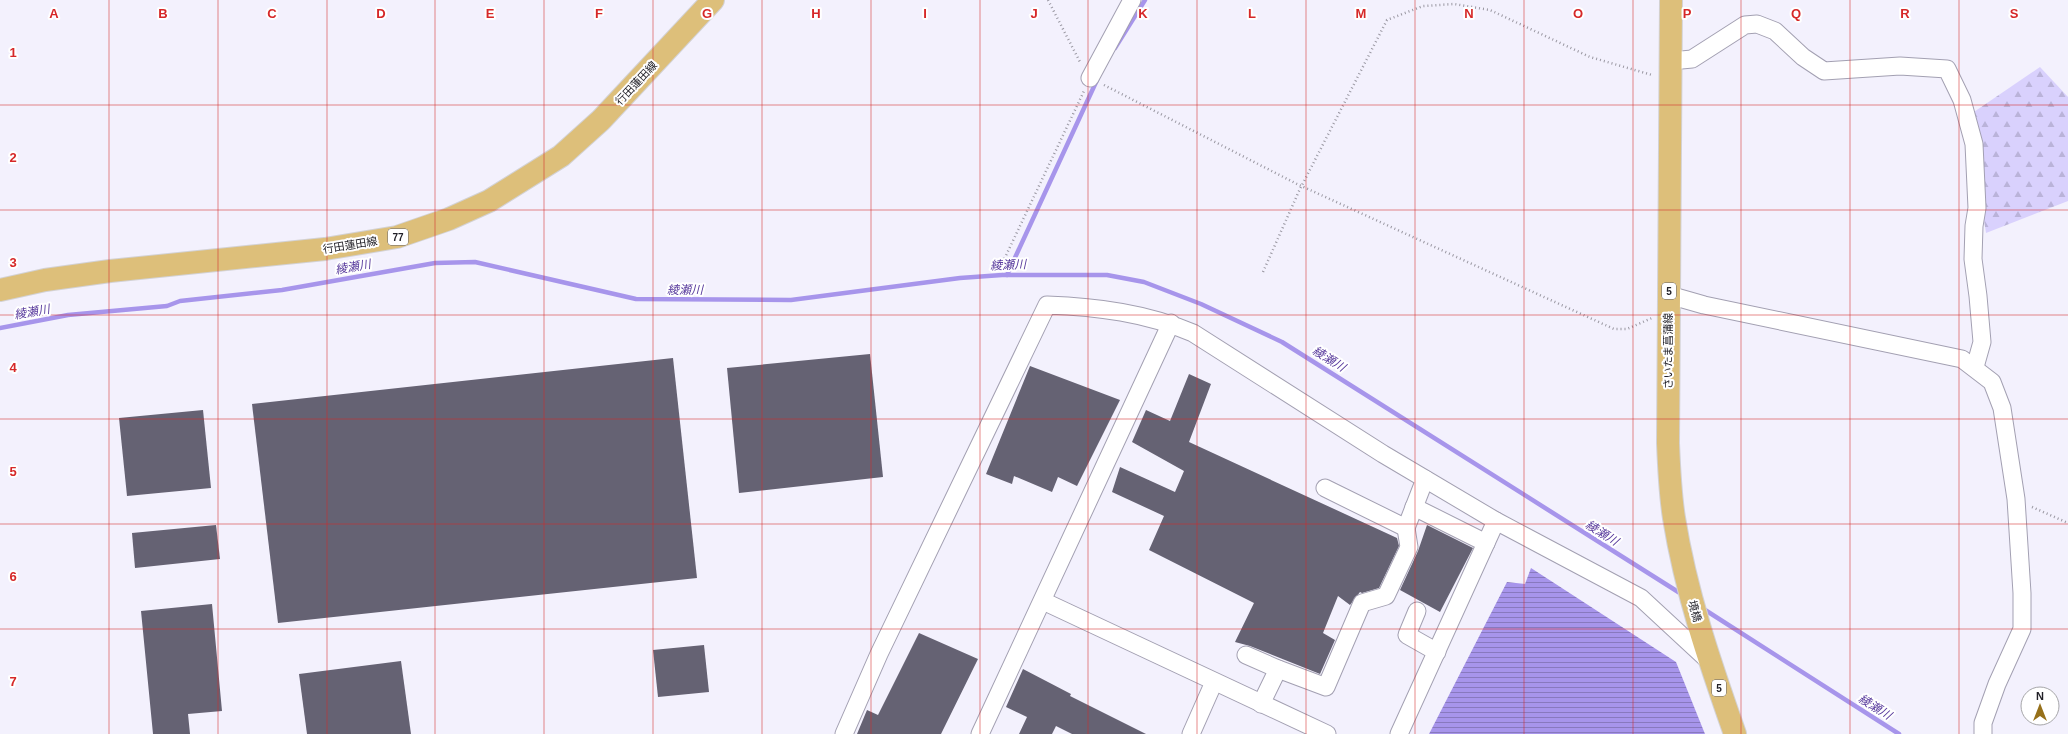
<svg xmlns="http://www.w3.org/2000/svg" width="2068" height="734" viewBox="0 0 2068 734" font-family="Helvetica,'Noto Sans JP',sans-serif">
	<defs>
		<pattern id="forest-firs" width="22" height="20" patternUnits="userSpaceOnUse"><rect width="22" height="20" fill="#d9d1fd"/><path d="M5 1l3.5 6h-7zM16 11l3.5 6h-7z" fill="#bab3d9"/></pattern>
		<pattern id="water-rules" width="6" height="5" patternUnits="userSpaceOnUse"><rect width="6" height="5" fill="#a795eb"/><path d="M0 2.5h6" fill="none" stroke="#8879be"/></pattern>
	</defs>
	<rect width="100%" height="100%" fill="#f3f1fd"/>
	<polygon fill="url(#forest-firs)" points="2040,67 2068,97 2068,201 1986,233 1968,116"/>
	<polygon fill="url(#water-rules)" points="1531,568 1676,662 1705,734 1429,734 1507,582 1525,584"/>
	<g fill="none" stroke-linecap="round" stroke-linejoin="round">
		<g stroke="#a795eb" stroke-width="4.5">
			<polyline points="1115,48 1145,0"/>
			<polyline points="1007,275 1097,80"/>
			<polyline points="0,328 68,315 167,306 180,301 282,290 435,263 475,262 636,299 791,300 960,278 1002,275 1107,275 1144,282 1201,304 1282,342 1683,595"/>
			<polyline points="1702,608 1899,734"/>
		</g>
	</g>
	<g fill="#656273">
		<polygon points="870,354 883,477 739,493 727,368"/>
		<polygon points="673,358 697,578 278,623 252,404"/>
		<polygon points="1030,366 1120,400 1077,486 1058,477 1052,492 1014,476 1012,484 986,474"/>
		<polygon points="1189,374 1211,384 1189,442 1397,538 1399,546 1379,588 1362,593 1360,592 1350,605 1338,596 1323,633 1335,640 1320,674 1250,646 1235,642 1254,603 1149,550 1164,516 1112,492 1120,467 1175,492 1184,471 1132,442 1146,410 1170,421"/>
		<polygon points="203,410 211,488 127,496 119,418"/>
		<polygon points="216,525 220,559 135,568 132,533"/>
		<polygon points="1427,525 1473,548 1440,612 1400,590 1418,551"/>
		<polygon points="212,604 222,711 188,714 190,734 153,734 141,611"/>
		<polygon points="919,633 978,659 941,734 857,734 867,710 878,715"/>
		<polygon points="704,645 709,692 658,697 653,650"/>
		<polygon points="401,661 411,734 307,734 299,674"/>
		<polygon points="1023,669 1071,694 1070,696 1146,734 1072,734 1056,726 1052,734 1019,734 1027,717 1006,707"/>
	</g>
	<g fill="none" stroke-linecap="round" stroke-linejoin="round">
		<defs>
			<g id="minor">
				<polyline points="1671,61 1692,59 1745,25 1757,24 1775,31 1803,57 1824,71 1900,66 1947,69 1962,100 1974,144 1977,208 1974,226 1973,259 1978,296 1982,342 1975,367"/>
				<polyline points="1090,78 1132,0"/>
				<polyline points="1669,295 1704,305 1962,359 1992,382 2002,408 2016,499 2022,593 2022,629 1997,684 1983,723 1983,734"/>
				<polyline points="1325,488 1406,528 1425,479"/>
				<polyline points="1414,507 1486,543"/>
				<polyline points="1496,521 1641,598 1709,661"/>
				<polyline points="1043,601 1327,734"/>
				<polyline points="1417,611 1407,635 1437,652"/>
				<polyline points="1246,655 1278,669"/>
				<polyline points="1261,704 1278,669 1326,687 1362,603 1386,596 1409,547 1406,528"/>
				<path d="M844,734L879,654L1047,305C1098,307 1146,313 1193,333L1383,454L1496,521L1399,734"/>
				<polyline points="980,734 1171,323"/>
				<polyline points="1191,734 1214,682"/>
			</g>
			<g id="major">
				<path d="M1671,0L1668,443C1669,468 1670,493 1674,518C1686,593 1710,663 1735,734"/>
				<polyline points="0,290 45,280 110,271 325,249 397,237 449,219 489,201 561,156 601,120 713,0"/>
			</g>
		</defs>
		<use href="#minor" stroke="#a3a0b2" stroke-width="19"/>
		<use href="#major" stroke="#d3d2d4" stroke-width="24"/>
		<g stroke="#9a98a2" stroke-width="2.5" stroke-dasharray="1 3" stroke-linecap="butt">
			<polyline points="1048,0 1081,64"/>
			<polyline points="1104,85 1297,184 1614,329 1627,329 1652,318"/>
			<polyline points="1001,266 1084,91"/>
			<polyline points="1263,272 1299,191 1387,20 1423,6 1454,4 1490,10 1590,57 1652,75"/>
			<polyline points="2032,507 2068,523"/>
		</g>
		<use href="#minor" stroke="#fff" stroke-width="17"/>
		<use href="#major" stroke="#ddbf7a" stroke-width="22"/>
	</g>
	<path fill="none" stroke="#d62828" stroke-width="1" stroke-opacity="0.55" d="M109,0V734M218,0V734M327,0V734M435,0V734M544,0V734M653,0V734M762,0V734M871,0V734M980,0V734M1088,0V734M1197,0V734M1306,0V734M1415,0V734M1524,0V734M1633,0V734M1741,0V734M1850,0V734M1959,0V734M0,105H2068M0,210H2068M0,315H2068M0,419H2068M0,524H2068M0,629H2068"/>
	<g text-anchor="middle" stroke-width="4" stroke-linejoin="round" paint-order="stroke">
		<g fill="#fff" stroke="#646368" stroke-width="1">
			<rect x="388" y="229" width="20" height="16" rx="3"/>
			<rect x="1662" y="283" width="14" height="16" rx="3"/>
			<rect x="1712" y="680" width="14" height="16" rx="3"/>
		</g>
		<g font-size="10" font-weight="bold" fill="#212027">
			<text x="398" y="241">77</text>
			<text x="1669" y="295">5</text>
			<text x="1719" y="692">5</text>
		</g>
		<g font-size="11" fill="#212027" stroke="#fff">
			<text transform="translate(636 83) rotate(-47)" y="4">行田蓮田線</text>
			<text transform="translate(350 245) rotate(-9)" y="4">行田蓮田線</text>
			<text transform="translate(1668 351) rotate(-90)" y="4">さいたま菖蒲線</text>
			<text transform="translate(1695 611) rotate(75)" y="4">境橋</text>
		</g>
		<g font-size="12" font-style="italic" fill="#57399c" stroke="#fff">
			<text transform="translate(1008 265) rotate(-2)" y="4">綾瀬川</text>
			<text transform="translate(353 267) rotate(-10)" y="4">綾瀬川</text>
			<text x="685" y="294">綾瀬川</text>
			<text transform="translate(32 312) rotate(-10)" y="4">綾瀬川</text>
			<text transform="translate(1329 359) rotate(32)" y="4">綾瀬川</text>
			<text transform="translate(1602 533) rotate(32)" y="4">綾瀬川</text>
			<text transform="translate(1875 707) rotate(32)" y="4">綾瀬川</text>
		</g>
	</g>
	<g font-size="13" text-anchor="middle" font-weight="bold" fill="#d62828" stroke="#fff" stroke-width="4" stroke-linejoin="round" paint-order="stroke">
		<text x="54" y="18">A</text>
		<text x="163" y="18">B</text>
		<text x="272" y="18">C</text>
		<text x="381" y="18">D</text>
		<text x="490" y="18">E</text>
		<text x="599" y="18">F</text>
		<text x="707" y="18">G</text>
		<text x="816" y="18">H</text>
		<text x="925" y="18">I</text>
		<text x="1034" y="18">J</text>
		<text x="1143" y="18">K</text>
		<text x="1252" y="18">L</text>
		<text x="1361" y="18">M</text>
		<text x="1469" y="18">N</text>
		<text x="1578" y="18">O</text>
		<text x="1687" y="18">P</text>
		<text x="1796" y="18">Q</text>
		<text x="1905" y="18">R</text>
		<text x="2014" y="18">S</text>
		<text x="13" y="57">1</text>
		<text x="13" y="162">2</text>
		<text x="13" y="267">3</text>
		<text x="13" y="372">4</text>
		<text x="13" y="476">5</text>
		<text x="13" y="581">6</text>
		<text x="13" y="686">7</text>
	</g>
	<g transform="translate(2040 706)"><circle r="19" fill="#ffffff" stroke="#a6a6a9"/>
	<path d="M0-3L7 15L0 10L-7 15Z" fill="#96701a"/>
	<text y="-6" font-size="11" font-weight="bold" text-anchor="middle" fill="#212027">N</text>
	</g>
</svg>
